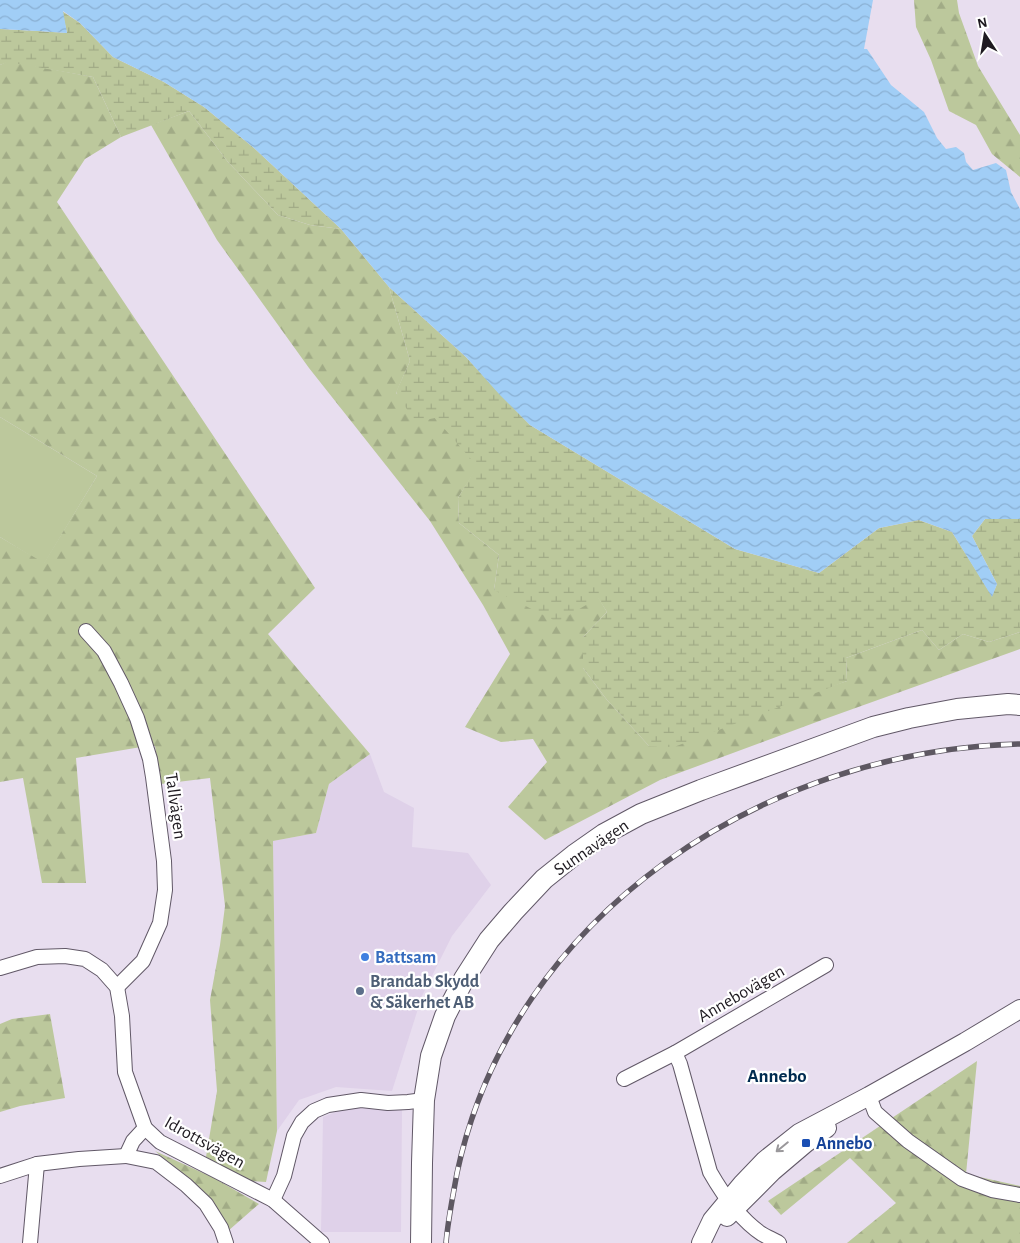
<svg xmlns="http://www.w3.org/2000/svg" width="1020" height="1243" viewBox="0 0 1020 1243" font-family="'Alegreya Sans',sans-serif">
	<defs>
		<pattern id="forest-firs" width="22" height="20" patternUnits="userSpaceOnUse" patternTransform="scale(1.25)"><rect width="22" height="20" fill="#bcc89c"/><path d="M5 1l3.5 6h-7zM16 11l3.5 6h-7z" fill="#a1ab86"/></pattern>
		<pattern id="wetland-marsh" width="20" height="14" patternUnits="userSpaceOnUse" patternTransform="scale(1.25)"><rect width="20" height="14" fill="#bcc89c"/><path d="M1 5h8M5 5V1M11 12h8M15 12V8" fill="none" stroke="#a1ab86"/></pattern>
		<pattern id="water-waves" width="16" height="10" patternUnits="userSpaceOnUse" patternTransform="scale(1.25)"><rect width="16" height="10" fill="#a1cef6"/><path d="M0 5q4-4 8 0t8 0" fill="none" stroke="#8ab0d3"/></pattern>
	</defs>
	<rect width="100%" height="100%" fill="#e8deef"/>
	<g fill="#dfd1e9">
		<polygon points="370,754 384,792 414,808 412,847 468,853 491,885 452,936 422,996 392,1091 336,1087 299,1100 277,1131 273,841 316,833 329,784"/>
		<polygon points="356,1108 402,1109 401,1232 321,1232 323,1117 336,1112"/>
	</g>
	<polygon fill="#bcc89c" points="0,417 97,476 44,564 0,537"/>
	<g fill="url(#forest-firs)">
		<polygon points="914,0 957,0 959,13 978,66 1020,135 1020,177 992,154 976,125 949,111 931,60 916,27"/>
		<polygon points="8,61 93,77 121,137 85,159 57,202 315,588 268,634 370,754 329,784 316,833 273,841 277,1131 266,1182 250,1181 206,1157 217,1091 210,1000 220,945 225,906 210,778 161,784 155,746 141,747 76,758 86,883 42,883 23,778 0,782 0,537 44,563 97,476 0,417 0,65"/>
		<polygon points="189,111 228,162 278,215 310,225 341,229 389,287 410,361 396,393 435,417 478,466 458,498 459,523 499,555 494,590 598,597 607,612 583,637 583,668 607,700 649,746 847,681 846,658 922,630 939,650 963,634 989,642 1020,632 1020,649 822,720 660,780 545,840 508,807 547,762 533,739 501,742 465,727 510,654 483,605 430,521 309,368 217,240 151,125"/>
		<polygon points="50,1014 65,1098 20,1106 0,1112 0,1024 12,1019"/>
		<polygon points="977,1061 966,1174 1020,1186 1020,1243 847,1243 896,1203 850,1158 781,1215 768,1201"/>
		<polygon points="155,1151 214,1178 259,1204 228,1231 202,1190"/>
	</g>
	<g fill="url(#wetland-marsh)">
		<polygon points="62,11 80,23 113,57 164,82 204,107 254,148 341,229 310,225 278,215 228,162 189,111 121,137 93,77 8,62 0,65 0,29 38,31 67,33"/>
		<polygon points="389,287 466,357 499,393 530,425 735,549 819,573 879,528 919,520 952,532 992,596 997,584 972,536 985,519 1020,519 1020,632 989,642 963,634 939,650 922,630 846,658 847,681 674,747 649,746 607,700 583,668 583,637 607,612 598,598 557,622 494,590 499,555 459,523 458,498 477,466 435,418 415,422 396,392 410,361"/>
	</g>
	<polygon fill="url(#water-waves)" points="0,0 873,0 864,49 867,49 891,85 924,112 937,138 946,149 956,147 964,153 966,162 973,170 996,163 1006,170 1011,192 1020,209 1020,519 985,519 972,536 997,584 992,597 952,532 919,520 879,528 819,573 735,549 530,425 499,394 466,357 389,287 341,229 254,148 204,107 164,82 113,57 80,23 63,11 67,33 38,31 0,29"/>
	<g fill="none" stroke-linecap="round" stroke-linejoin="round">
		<defs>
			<g id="minor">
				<polyline points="86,631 104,651 121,683 137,718 150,759 153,777 164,861 165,890 160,923 143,961 117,987"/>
				<polyline points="0,968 37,957 65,956 85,959 102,970 117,987 122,1016 125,1072 145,1128 160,1142 273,1200 322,1243"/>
				<path d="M675,1053L680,1064L710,1172C722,1193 741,1220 762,1234C767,1237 774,1240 779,1243"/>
				<polyline points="624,1079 675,1053 826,965"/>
				<polyline points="869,1096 875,1112 908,1141 962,1179 992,1190 1020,1195"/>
				<polyline points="145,1128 133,1141 126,1156 156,1162 186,1185 206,1204 221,1228 226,1243"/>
				<polyline points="0,1176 37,1164 79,1159 126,1156"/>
				<polyline points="273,1200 284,1176 294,1136 302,1122 314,1111 328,1105 361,1100 388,1103 408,1102 424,1100"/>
				<polyline points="30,1243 37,1164"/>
			</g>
			<g id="tertiary">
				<polyline points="727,1217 773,1171 806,1143 827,1128"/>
				<polyline points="701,1243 712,1220 742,1184 765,1160 799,1133 869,1096 965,1042 1020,1009"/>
			</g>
			<polyline id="secondary" points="421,1243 422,1163 424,1100 431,1056 445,1016 464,979 489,940 513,912 544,879 574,855 604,834 641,814 701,790 873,727 909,718 957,709 1008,704 1020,705"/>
		</defs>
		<use href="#minor" stroke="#615867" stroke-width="16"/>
		<use href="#tertiary" stroke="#615867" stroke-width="20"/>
		<use href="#secondary" stroke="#615867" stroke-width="22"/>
		<use href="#minor" stroke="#fff" stroke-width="14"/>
		<use href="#tertiary" stroke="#fff" stroke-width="18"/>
		<use href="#secondary" stroke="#fff" stroke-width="20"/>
		<defs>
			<path id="rail" d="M446,1243C448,1219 453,1196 457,1173C512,914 765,750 1020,744"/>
		</defs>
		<use href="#rail" stroke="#5e5862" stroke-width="5.5"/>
		<use href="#rail" stroke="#fff" stroke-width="4" stroke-dasharray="11" stroke-linecap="butt"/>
	</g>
	<defs><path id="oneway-shaft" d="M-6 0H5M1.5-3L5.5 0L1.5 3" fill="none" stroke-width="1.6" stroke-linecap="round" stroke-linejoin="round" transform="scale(1.25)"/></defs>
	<use stroke="#9a989b" href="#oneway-shaft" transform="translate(782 1147) rotate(141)"/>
	<circle fill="#3f7fe0" stroke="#fff" stroke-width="2" cx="365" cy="957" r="5"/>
	<circle fill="#5c6f8a" stroke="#fff" stroke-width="2" cx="360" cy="991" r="5"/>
	<rect fill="#1a4fb4" stroke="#fff" stroke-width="2" x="801" y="1138" width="10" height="10" rx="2.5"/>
	<g text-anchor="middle" stroke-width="4.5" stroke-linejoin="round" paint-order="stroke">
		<g font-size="18" fill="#1e1a20" stroke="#fff">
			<text transform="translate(176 806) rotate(82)" y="6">Tallvägen</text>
			<text transform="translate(591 847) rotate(-34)" y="6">Sunnavägen</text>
			<text transform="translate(741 993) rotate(-30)" y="6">Annebovägen</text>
			<text transform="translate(205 1142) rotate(29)" y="6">Idrottsvägen</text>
		</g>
		<g font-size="18" font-weight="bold" fill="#366cbe" stroke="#fff" text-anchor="start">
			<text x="375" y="963">Battsam</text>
		</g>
		<g font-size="18" font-weight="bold" fill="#4e5e75" stroke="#fff" text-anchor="start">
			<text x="370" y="987">Brandab Skydd<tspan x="370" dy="21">&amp; Säkerhet AB</tspan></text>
		</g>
		<g font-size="18" font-weight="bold" fill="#164399" stroke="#fff" text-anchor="start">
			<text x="816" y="1149">Annebo</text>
		</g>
		<g font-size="19" font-weight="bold" fill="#002b50" stroke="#fff">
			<text x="777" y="1082">Annebo</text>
		</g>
	</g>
	<g transform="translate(985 35) rotate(348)" stroke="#ffffff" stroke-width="4" paint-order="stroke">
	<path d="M0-4L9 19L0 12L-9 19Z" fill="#1e1a20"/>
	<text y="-8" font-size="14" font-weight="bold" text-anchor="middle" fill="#1e1a20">N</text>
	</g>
</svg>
